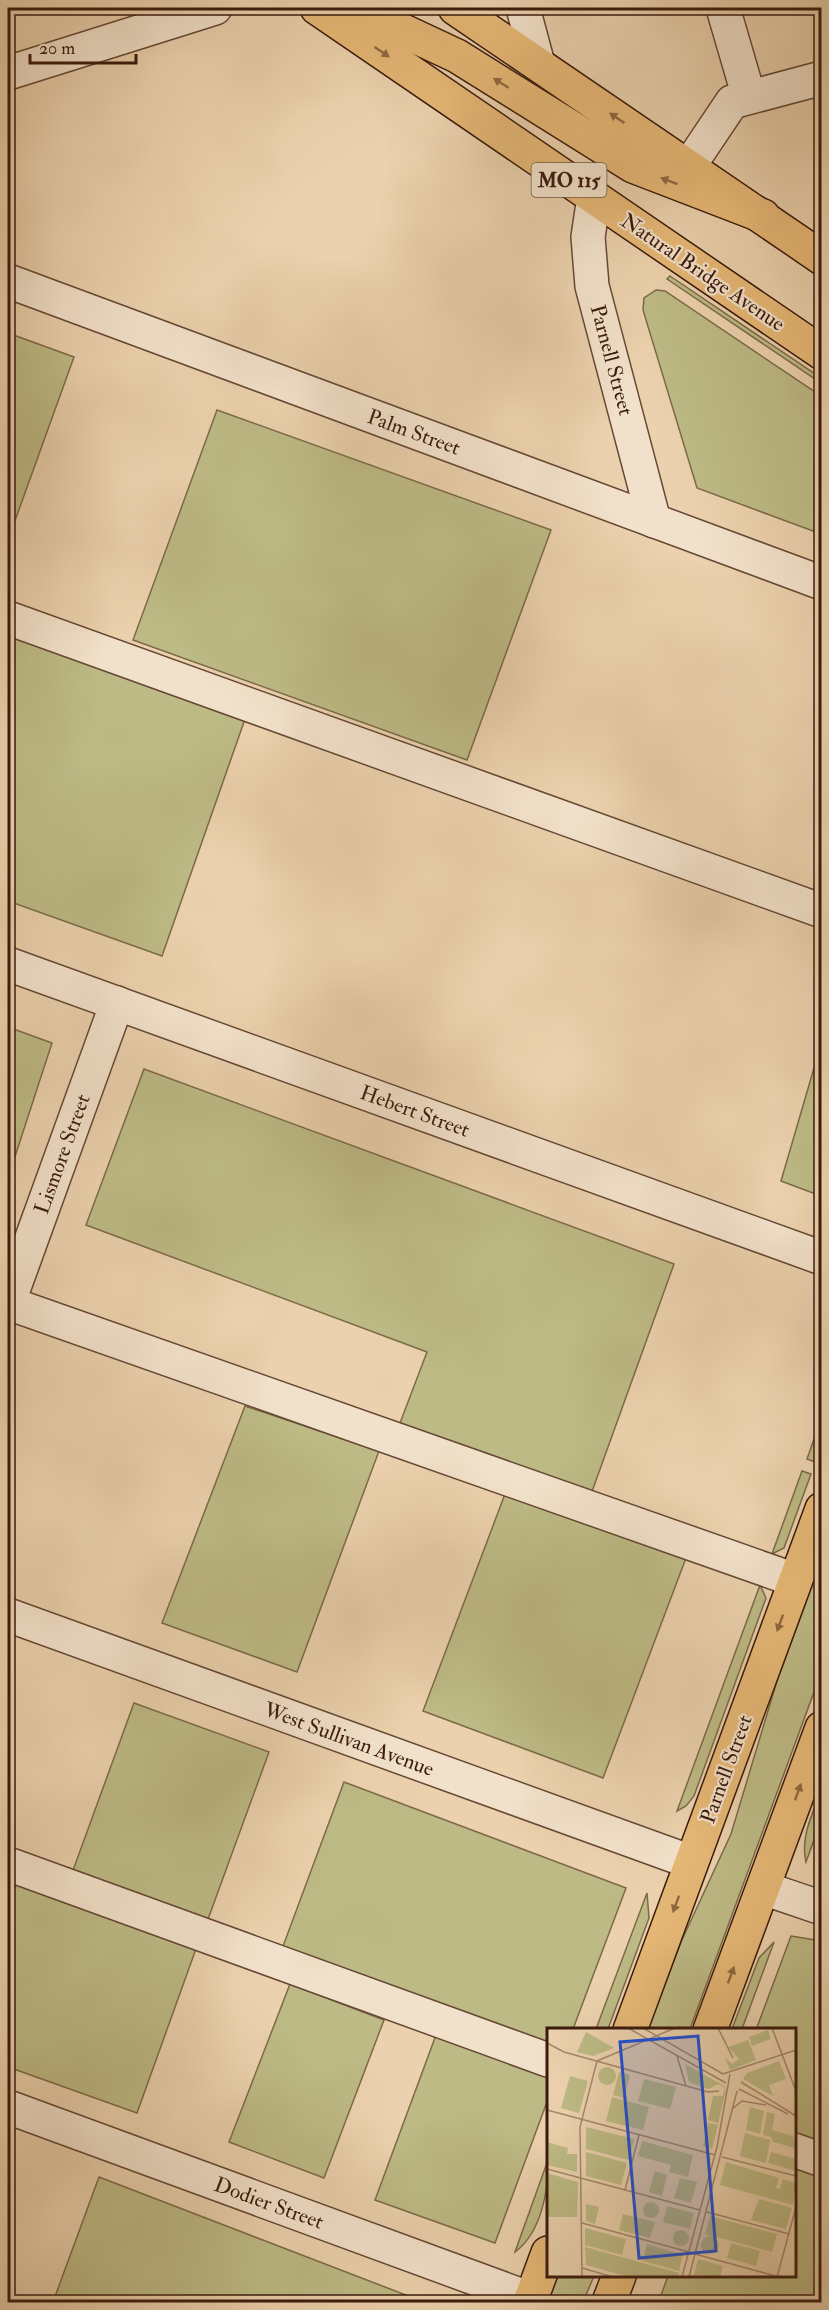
<svg xmlns="http://www.w3.org/2000/svg" width="829" height="2310" viewBox="0 0 829 2310" font-family="'IM FELL Double Pica',serif">
	<rect width="100%" height="100%" fill="#ebd1ad"/>
	<filter id="stains"><feTurbulence type="fractalNoise" baseFrequency=".00333" numOctaves="4"/><feColorMatrix values="0 0 0 0 .2 0 0 0 0 .09 0 0 0 0 .02 0 0 0 .5 -.17"/></filter>
	<radialGradient id="worn" r=".72"><stop offset=".6" stop-color="#630" stop-opacity="0"/><stop offset="1" stop-color="#630" stop-opacity=".3"/></radialGradient>
	<g fill="#bdba85" stroke="#7c6a48" stroke-width="1.5">
		<polygon points="670,276 821,378 821,383 667,279"/>
		<polygon points="656,290 665,291 821,396 821,534 697,488 643,310 644,298"/>
		<polygon points="8,333 74,357 8,540"/>
		<polygon points="217,410 551,530 467,760 133,640"/>
		<polygon points="8,632 245,719 162,956 8,901"/>
		<polygon points="8,1027 52,1043 8,1178"/>
		<polygon points="821,1044 822,1196 821,1196 781,1181"/>
		<polygon points="144,1069 674,1264 590,1497 400,1423 427,1352 86,1225"/>
		<polygon points="245,1406 379,1451 297,1672 162,1623"/>
		<polygon points="821,1419 821,1445 815,1462 807,1459"/>
		<polygon points="802,1471 811,1474 784,1548 772,1554"/>
		<polygon points="505,1494 686,1558 603,1778 423,1711"/>
		<polygon points="821,1561 821,1673 690,2029 648,2029 681,1942 731,1834 777,1681"/>
		<polygon points="760,1585 766,1598 694,1796 686,1806 677,1811"/>
		<polygon points="134,1703 269,1752 207,1922 72,1873"/>
		<polygon points="344,1782 626,1888 573,2029 548,2030 548,2049 282,1949"/>
		<path d="M821,1790V1821L806,1862C800,1837 813,1813 821,1790Z"/>
		<polygon points="8,1879 197,1946 137,2113 8,2067"/>
		<polygon points="647,1893 649,1918 608,2029 596,2029"/>
		<polygon points="791,1936 821,1941 821,2150 795,2140 794,2030 756,2030"/>
		<polygon points="774,1942 742,2029 732,2029 759,1958"/>
		<polygon points="290,1984 384,2020 324,2178 229,2142"/>
		<polygon points="436,2035 548,2076 548,2099 495,2243 375,2200"/>
		<polygon points="795,2158 821,2168 821,2302 671,2302 660,2298 668,2276 794,2276"/>
		<path d="M548,2160C549,2190 541,2233 515,2252Z"/>
		<polygon points="99,2177 424,2302 53,2302"/>
		<polygon points="558,2276 594,2276 583,2302 547,2302"/>
	</g>
	<g fill="none" stroke-linecap="round" stroke-linejoin="round">
		<defs>
			<g id="minor">
				<polyline points="523,8 538,64"/>
				<polyline points="723,8 749,97"/>
				<polyline points="8,73 215,8"/>
				<polyline points="689,166 732,102 822,78"/>
				<polyline points="594,197 588,237 592,286 654,521"/>
				<polyline points="8,281 822,583"/>
				<polyline points="8,618 822,911"/>
				<polyline points="8,964 822,1258"/>
				<polyline points="8,1303 795,1580"/>
				<polyline points="8,1304 117,1003"/>
				<polyline points="8,1615 691,1862"/>
				<polyline points="8,1864 548,2060"/>
				<polyline points="763,1888 822,1908"/>
				<polyline points="8,2107 531,2299"/>
				<polyline points="794,2150 822,2160"/>
			</g>
			<g id="major">
				<polyline points="317,8 822,353"/>
				<polyline points="343,8 395,27 457,56 633,166 763,216"/>
				<polyline points="455,8 822,258"/>
				<polyline points="630,2030 822,1509"/>
				<polyline points="710,2030 822,1728"/>
				<polyline points="530,2302 548,2253"/>
				<polyline points="609,2302 619,2276"/>
			</g>
		</defs>
		<use href="#minor" stroke="#664834" stroke-width="36"/>
		<use href="#major" stroke="#3a1a0c" stroke-width="36"/>
		<use href="#minor" stroke="#f2e1ca" stroke-width="33"/>
		<use href="#major" stroke="#e6b876" stroke-width="33"/>
	</g>
	<defs><path id="oneway-solid" d="M-6-.8H1V-3.2L6.5 0L1 3.2V.8H-6Z" transform="scale(1.5)"/></defs>
	<g fill="#906941">
		<use href="#oneway-solid" transform="translate(382 52) rotate(34)"/>
		<use href="#oneway-solid" transform="translate(501 83) rotate(-148)"/>
		<use href="#oneway-solid" transform="translate(617 118) rotate(-146)"/>
		<use href="#oneway-solid" transform="translate(669 181) rotate(-159)"/>
		<use href="#oneway-solid" transform="translate(780 1623) rotate(110)"/>
		<use href="#oneway-solid" transform="translate(798 1792) rotate(-70)"/>
		<use href="#oneway-solid" transform="translate(676 1904) rotate(110)"/>
		<use href="#oneway-solid" transform="translate(731 1975) rotate(-70)"/>
	</g>
	<g text-anchor="middle" stroke-width="4.5" stroke-linejoin="round" paint-order="stroke">
		<rect fill="#f2e1ca" stroke="#715645" stroke-width="1.5" x="531.5" y="163" width="75" height="34" rx="4.5"/>
		<g font-size="20" font-weight="bold" fill="#3a1a0c">
			<text x="569" y="187">MO 115</text>
		</g>
		<g font-size="21" fill="#3a1a0c" stroke="#f2e1ca">
			<text transform="translate(703 272) rotate(34)" y="7">Natural Bridge Avenue</text>
			<text transform="translate(612 360) rotate(75)" y="7">Parnell Street</text>
			<text transform="translate(414 432) rotate(20)" y="7">Palm Street</text>
			<text transform="translate(415 1111) rotate(20)" y="7">Hebert Street</text>
			<text transform="translate(62 1154) rotate(-70)" y="7">Lismore Street</text>
			<text transform="translate(349 1739) rotate(20)" y="7">West Sullivan Avenue</text>
			<text transform="translate(726 1769) rotate(-70)" y="7">Parnell Street</text>
			<text transform="translate(269 2203) rotate(20)" y="7">Dodier Street</text>
		</g>
	</g>
	<g transform="translate(547 2028)">
		<rect width="249" height="249" fill="#ebd1ad"/>
		<path d="M221,2L224,11L205,18L202,9ZM39,4L67,20L46,28L30,24ZM201,12L209,32L183,42L178,30L185,36L192,31L181,19ZM232,33L239,51L222,57L226,68L196,51L200,45ZM138,36L177,58L178,59L179,62L171,95L161,92L166,68H176L178,60L171,56L161,61L142,54ZM51 48a9 9 0 1 1 18 0a9 9 0 1 1-18 0ZM72,44L83,47L77,70L66,67ZM23,48L41,53L32,85L14,80ZM97,51L129,59L123,81L91,73ZM65,69L102,79L96,102L59,93ZM203,79L217,83L213,106L199,102ZM220,84L228,86L225,102L246,108L248,120L226,114L224,109L216,107ZM161,95L171,97L165,121L156,118ZM39,99L87,111L82,132L39,121ZM198,105L223,112L219,135L193,128ZM95,113L146,127L141,149L122,144L124,137L91,128ZM0,114L21,120L20,126H30V144L0,137ZM39,124L80,135L74,157L39,148ZM224,124L249,131V143L221,135ZM179,134L232,150L229,160L233,161L236,151L249,155L246,177L173,157ZM108,143L120,147L115,168L102,164ZM0,145L31,154L30,189H0ZM133,150L150,154L144,175L127,170ZM212,171L245,180L239,201L204,192ZM96 182a8 8 0 1 1 16 0a8 8 0 1 1-16 0ZM39,176L52,179L48,196L39,193ZM120,178L147,185L143,201L116,194ZM76,186L108,194L103,210L72,202ZM163,188L230,206L225,224L158,206ZM38,200L79,211L75,227L38,217ZM126 210a8 8 0 1 1 16 0a8 8 0 1 1-16 0ZM154 217a9 9 0 1 1 18 0a9 9 0 1 1-18 0ZM184,215L213,223L209,238L180,230ZM100,216L136,227L132,243L96,233ZM38,219L132,245L131,249H81L39,237ZM151,231L176,238L173,249L147,247Z" fill="#bdba85"/>
		<path fill="none" stroke="#a4886d" stroke-width="1.5" d="M81,0L179,55M96,0L176,46L249,22M171,0L186,30M225,0L249,63M0,15L17,24L161,64L172,63M130,28L139,58M50,33L128,0M194,54L249,88M192,61L241,86M185,81L195,73L219,77M0,82L168,127M175,129L249,148M0,141L153,182M78,162L92,107M160,184L242,206M35,195L142,224M148,226L232,249M35,240L66,249M35,249L33,99L50,33M135,249L170,119L183,46M142,249L190,63M230,249L249,179"/>
		<path fill="#1d4ed8" fill-opacity="0.15" stroke="#1d4ed8" stroke-width="3" d="M151,8L169,223L92,230L73,14Z"/>
		<rect width="249" height="249" fill="none" stroke="#3a1a0c" stroke-width="3"/>
	</g>
	<rect width="829" height="2310" fill="none" stroke="#ebd1ad" stroke-width="30"/>
	<rect x="9" y="9" width="811" height="2292" fill="none" stroke="#3a1a0c" stroke-width="3"/>
	<rect x="15" y="15" width="799" height="2280" fill="none" stroke="#3a1a0c" stroke-width="1.5"/>
	<path d="M30 54v9h106v-9" fill="none" stroke="#3a1a0c" stroke-width="3"/>
	<text x="39" y="54" font-size="18" fill="#3a1a0c" stroke="#f2e1ca" stroke-width="4.5" paint-order="stroke">20 m</text>
	<rect width="100%" height="100%" filter="url(#stains)"/>
	<rect width="100%" height="100%" fill="url(#worn)"/>
</svg>
